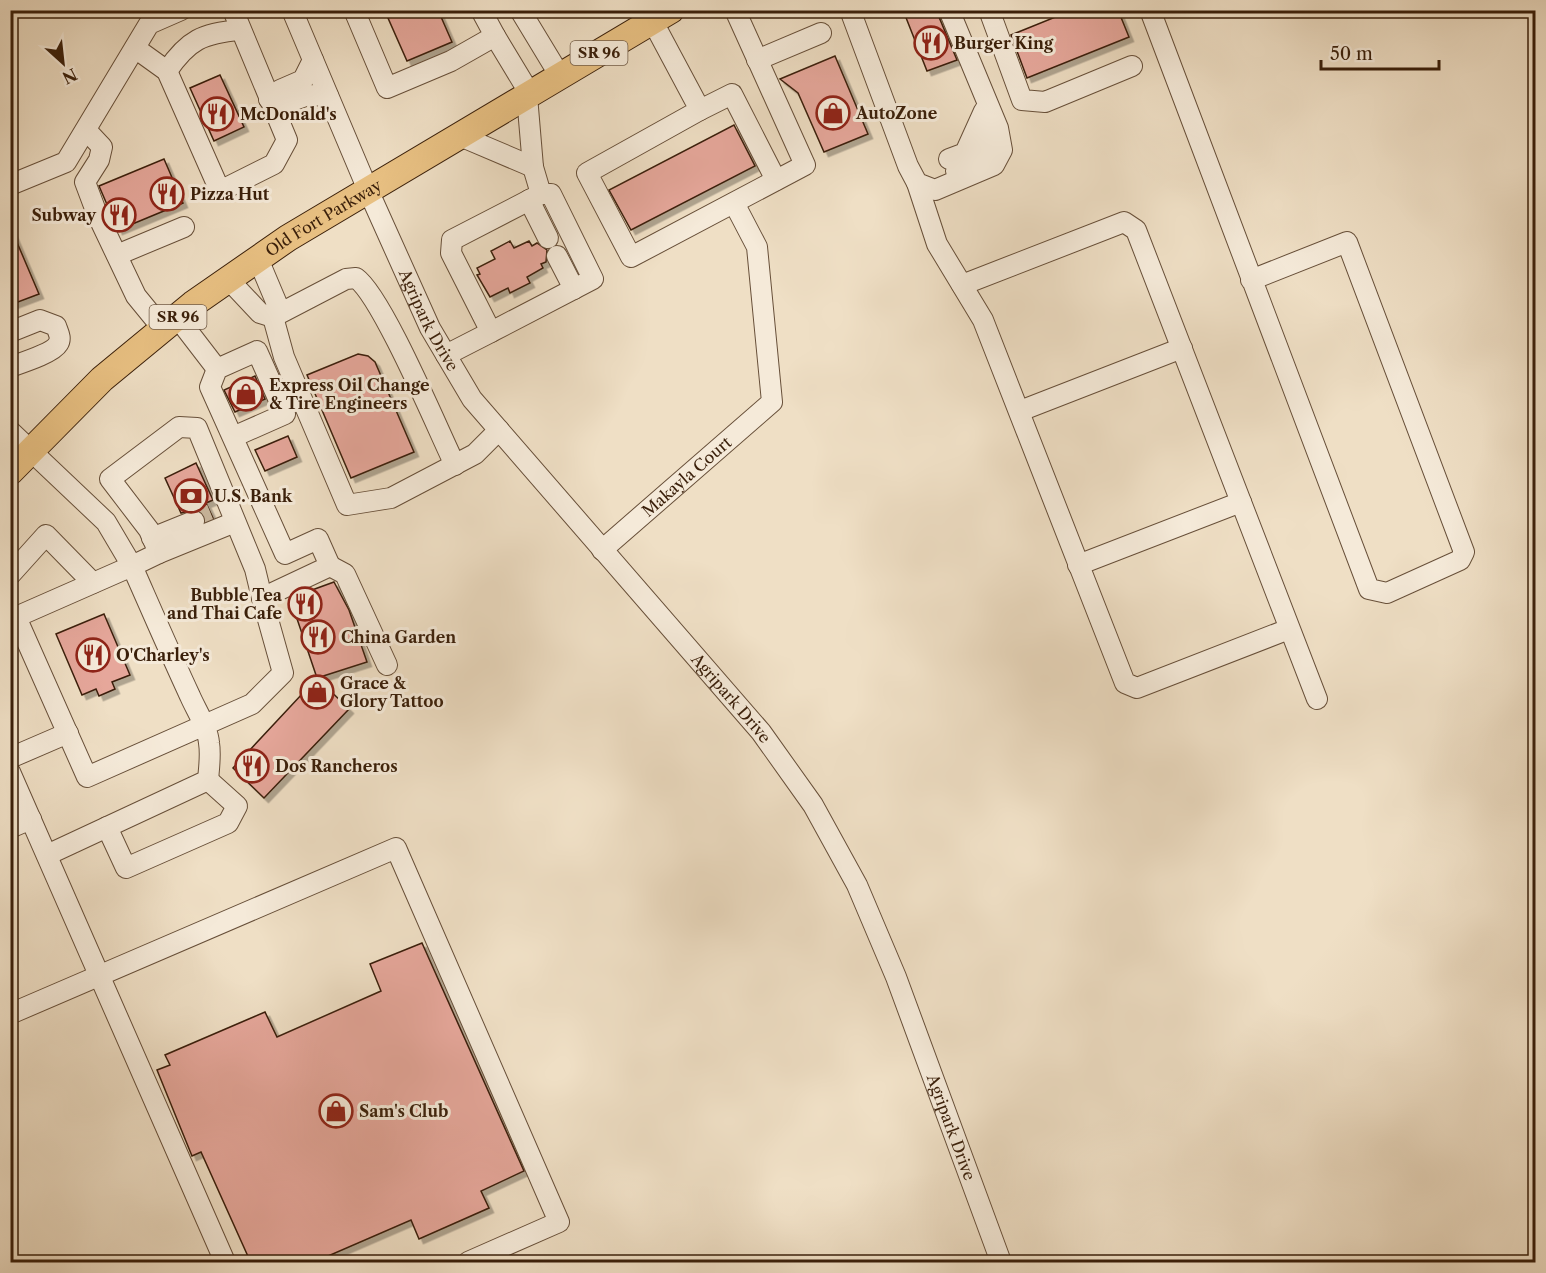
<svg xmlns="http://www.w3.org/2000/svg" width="1546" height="1273" viewBox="0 0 1546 1273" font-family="'Libre Caslon Text',serif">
	<defs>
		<filter id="shadow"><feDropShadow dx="4.5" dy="4.5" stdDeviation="0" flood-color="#0004"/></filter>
	</defs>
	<rect width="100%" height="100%" fill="#efdfc5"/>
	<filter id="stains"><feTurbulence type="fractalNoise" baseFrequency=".00333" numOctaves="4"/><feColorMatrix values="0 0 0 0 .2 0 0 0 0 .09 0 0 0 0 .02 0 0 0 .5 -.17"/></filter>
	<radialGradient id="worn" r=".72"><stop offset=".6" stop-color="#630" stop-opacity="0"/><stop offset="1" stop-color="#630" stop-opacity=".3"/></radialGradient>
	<g fill="#e6a79b" stroke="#3a1f0a" stroke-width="1.5" filter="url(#shadow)">
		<polygon points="397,10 438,10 452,42 407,61 388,18 398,13"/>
		<polygon points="903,10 936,10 957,60 927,71"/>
		<polygon points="1064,10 1118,10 1129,37 1027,78 1011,35 1063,14"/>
		<polygon points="835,56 868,134 824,152 798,93 780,79"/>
		<polygon points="220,75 244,127 214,141 190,88"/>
		<polygon points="734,125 755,166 631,230 609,190"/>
		<polygon points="164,159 183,203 118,230 99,186"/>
		<polygon points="10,226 39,294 10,305"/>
		<polygon points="510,241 514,248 529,241 532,246 537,243 547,250 546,262 541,264 543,268 527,277 530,283 510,293 508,288 490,297 477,275 480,274 477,268 495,259 491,251"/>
		<polygon points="358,354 368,356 375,362 414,452 351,478 307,375"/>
		<polygon points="255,376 265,399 235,412 224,390"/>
		<polygon points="288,436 297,457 265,471 255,450"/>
		<polygon points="196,463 213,500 206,503 213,518 206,521 202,512 196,509 181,513 165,478"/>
		<polygon points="334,582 349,610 367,662 317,678 290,598"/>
		<polygon points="104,614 130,675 112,682 115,689 99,696 96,689 82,695 56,634"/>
		<polygon points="317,678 349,709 264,798 233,768"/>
		<polygon points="422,943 524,1171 481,1191 489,1208 419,1239 411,1220 312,1263 251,1263 201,1152 192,1156 157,1070 170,1065 165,1055 265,1012 277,1037 381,991 370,964"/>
	</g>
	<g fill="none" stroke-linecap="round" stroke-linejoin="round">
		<polyline stroke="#cbb9a0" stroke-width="20" stroke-dasharray="20 10" stroke-linecap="butt" points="194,521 211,514"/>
		<defs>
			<g id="minor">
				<path id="s1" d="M292,10L368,190L430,328L472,399L761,732L813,805L857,885L896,977L1001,1262"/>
				<polyline points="354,10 387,88 451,61 495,36 481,10"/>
				<polyline points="520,10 560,76"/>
				<polyline points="850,10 908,166 917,183 935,190 994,165 1002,150 998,128 949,10"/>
				<polyline points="989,10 1022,100 1045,102 1132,66"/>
				<polyline points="1150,10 1369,589 1387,593 1460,560 1464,552 1347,242 1251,280"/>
				<polyline points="653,22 700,110 587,173 631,257 805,165 735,10"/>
				<polyline points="495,36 530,94"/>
				<polyline points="135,48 167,71 220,191 274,164 287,140 233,10"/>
				<polyline points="757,60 821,33"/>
				<path d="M167,71C188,40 203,33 240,30"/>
				<polyline points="527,96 533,167 541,194"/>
				<polyline points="269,99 283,104 308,95 328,96"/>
				<polyline points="269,99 280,90 303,80 313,60"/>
				<polyline points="700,110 732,94 776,180"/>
				<polyline points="86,130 102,147 99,160 85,182 97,214 136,296 163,329"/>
				<polyline points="460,136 533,167"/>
				<polyline points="949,159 965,153 984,111"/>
				<path d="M956,171C961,169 970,167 974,163C986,151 991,130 985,115"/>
				<polyline points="917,183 937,244 983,320 1125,683 1137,688 1289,629"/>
				<polyline points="10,185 66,162 149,24 181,10"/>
				<polygon points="541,194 551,194 593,279 491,332 451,253 452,240"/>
				<polyline points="529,200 548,238"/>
				<polyline points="117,255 184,227"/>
				<polyline points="557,256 574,289"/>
				<polyline points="258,259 277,304 273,317 284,357 347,505 391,498 475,454 499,430"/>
				<path d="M229,280L260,313L273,317L346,279L356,278C382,296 438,430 455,465"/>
				<polyline points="962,285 1124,222 1136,230 1317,699"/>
				<polyline points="177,317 217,369"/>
				<path d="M10,332L40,320L56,326C58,332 62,338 58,344C53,353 21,363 10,367"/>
				<polyline points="446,355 491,332"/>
				<polyline points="1020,411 1182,348"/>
				<polyline points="10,431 106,522 132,566 159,553 149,530 110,479 179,427 197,428 255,569 262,598"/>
				<polyline points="152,538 194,521"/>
				<path id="s2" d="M602,550L772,402L757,247L734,203"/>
				<polyline points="159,553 235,522"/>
				<polyline points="1078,565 1241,502"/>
				<polyline points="330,566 345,574 387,665"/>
				<polyline points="10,575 46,535 93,583"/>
				<polyline points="10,758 68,733"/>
				<polyline points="10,772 225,1262"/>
				<polyline points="107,827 126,868 228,823 237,806 208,780"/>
				<polyline points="10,828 31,819"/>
				<path d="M47,855L208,780C209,768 211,755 209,743C208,728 196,710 190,696C170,653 151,609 132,566L16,617L87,777L252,704L283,673L262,598L330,566L318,539L285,554L210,387L217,369L257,351L285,414L233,437"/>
				<polyline points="10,1014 396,848 559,1222 468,1262"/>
			</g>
			<g id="major">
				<path id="s3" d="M10,472L102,379L193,304L288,238L671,10"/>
			</g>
		</defs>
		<use href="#minor" stroke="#674f39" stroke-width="22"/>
		<use href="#major" stroke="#3a1f0a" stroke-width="28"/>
		<use href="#minor" stroke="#f5ead9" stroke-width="20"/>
		<use href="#major" stroke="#e8c082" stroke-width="26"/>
	</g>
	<defs>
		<symbol id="restaurant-ring" viewBox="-11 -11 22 22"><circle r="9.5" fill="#f5ead9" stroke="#8f2418" stroke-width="1.5"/><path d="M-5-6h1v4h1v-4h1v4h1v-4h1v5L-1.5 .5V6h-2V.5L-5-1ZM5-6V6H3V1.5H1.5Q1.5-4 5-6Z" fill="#8f2418"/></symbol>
		<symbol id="shop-ring" viewBox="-11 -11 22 22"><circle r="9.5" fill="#f5ead9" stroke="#8f2418" stroke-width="1.5"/><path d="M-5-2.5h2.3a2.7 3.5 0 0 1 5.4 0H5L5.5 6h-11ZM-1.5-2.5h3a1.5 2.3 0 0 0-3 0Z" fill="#8f2418"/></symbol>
		<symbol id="bank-ring" viewBox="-11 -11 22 22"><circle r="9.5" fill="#f5ead9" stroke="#8f2418" stroke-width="1.5"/><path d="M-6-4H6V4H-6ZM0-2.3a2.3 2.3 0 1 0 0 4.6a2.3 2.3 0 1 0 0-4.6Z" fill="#8f2418"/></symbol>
	</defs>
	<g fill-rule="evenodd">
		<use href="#restaurant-ring" x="912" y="24" width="38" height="38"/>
		<use href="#shop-ring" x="814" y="94" width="38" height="38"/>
		<use href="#restaurant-ring" x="198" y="95" width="38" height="38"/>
		<use href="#restaurant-ring" x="148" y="175" width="38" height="38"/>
		<use href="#restaurant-ring" x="100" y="196" width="38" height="38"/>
		<use href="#shop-ring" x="227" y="375" width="38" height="38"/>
		<use href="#bank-ring" x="172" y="477" width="38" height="38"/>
		<use href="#restaurant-ring" x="286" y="585" width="38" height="38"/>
		<use href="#restaurant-ring" x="299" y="618" width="38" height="38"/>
		<use href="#restaurant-ring" x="74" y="636" width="38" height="38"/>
		<use href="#shop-ring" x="298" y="673" width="38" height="38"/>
		<use href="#restaurant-ring" x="233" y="747" width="38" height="38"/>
		<use href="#shop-ring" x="317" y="1092" width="38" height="38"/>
	</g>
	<g text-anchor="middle" stroke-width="6" stroke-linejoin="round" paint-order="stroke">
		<g fill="#f5ead9" stroke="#725c48" stroke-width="1.5">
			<rect x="570.5" y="41" width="57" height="24" rx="4.5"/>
			<rect x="149.5" y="305" width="57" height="24" rx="4.5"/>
		</g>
		<g font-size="15" font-weight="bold" fill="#3a1f0a">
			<text x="599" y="58">SR 96</text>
			<text x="178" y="322">SR 96</text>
		</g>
		<g font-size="16" font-weight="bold" fill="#3a1f0a" stroke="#f5ead9" text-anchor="start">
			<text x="954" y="49">Burger King</text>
			<text x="856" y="119">AutoZone</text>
			<text x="240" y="120">McDonald's</text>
			<text x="190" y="200">Pizza Hut</text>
			<text x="96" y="221" text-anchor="end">Subway</text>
			<text x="269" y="391">Express Oil Change<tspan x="269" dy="18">&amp; Tire Engineers</tspan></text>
			<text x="214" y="502">U.S. Bank</text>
			<text x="282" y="601" text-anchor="end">Bubble Tea<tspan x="282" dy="18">and Thai Cafe</tspan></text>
			<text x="341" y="643">China Garden</text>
			<text x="116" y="661">O'Charley's</text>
			<text x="340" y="689">Grace &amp;<tspan x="340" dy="18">Glory Tattoo</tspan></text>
			<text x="275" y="772">Dos Rancheros</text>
			<text x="359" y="1117">Sam's Club</text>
		</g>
		<g font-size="16" fill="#3a1f0a" stroke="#f5ead9">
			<text dy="6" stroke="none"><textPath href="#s3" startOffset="405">Old Fort Parkway</textPath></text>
			<text dy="6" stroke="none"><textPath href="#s1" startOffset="339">Agripark Drive</textPath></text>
			<text dy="6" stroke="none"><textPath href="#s2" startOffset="112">Makayla Court</textPath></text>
			<text dy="6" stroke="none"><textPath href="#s1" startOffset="825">Agripark Drive</textPath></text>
			<text dy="6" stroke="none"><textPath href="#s1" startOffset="1311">Agripark Drive</textPath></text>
		</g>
	</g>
	<rect width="1546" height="1273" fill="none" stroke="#efdfc5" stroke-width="36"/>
	<rect x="12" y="12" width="1522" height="1249" fill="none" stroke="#3a1f0a" stroke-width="3"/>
	<rect x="18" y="18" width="1510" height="1237" fill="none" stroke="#3a1f0a" stroke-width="1.5"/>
	<g transform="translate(63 63) rotate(153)" stroke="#f5ead9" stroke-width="4.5" paint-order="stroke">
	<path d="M0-4.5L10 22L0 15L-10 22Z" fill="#3a1f0a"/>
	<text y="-9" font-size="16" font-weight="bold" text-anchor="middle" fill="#3a1f0a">N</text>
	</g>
	<path d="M1321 60v9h118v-9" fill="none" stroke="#3a1f0a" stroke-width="3"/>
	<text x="1330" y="60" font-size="18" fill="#3a1f0a" stroke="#f5ead9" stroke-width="4.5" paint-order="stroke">50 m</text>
	<rect width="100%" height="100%" filter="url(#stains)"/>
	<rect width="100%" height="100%" fill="url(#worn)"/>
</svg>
